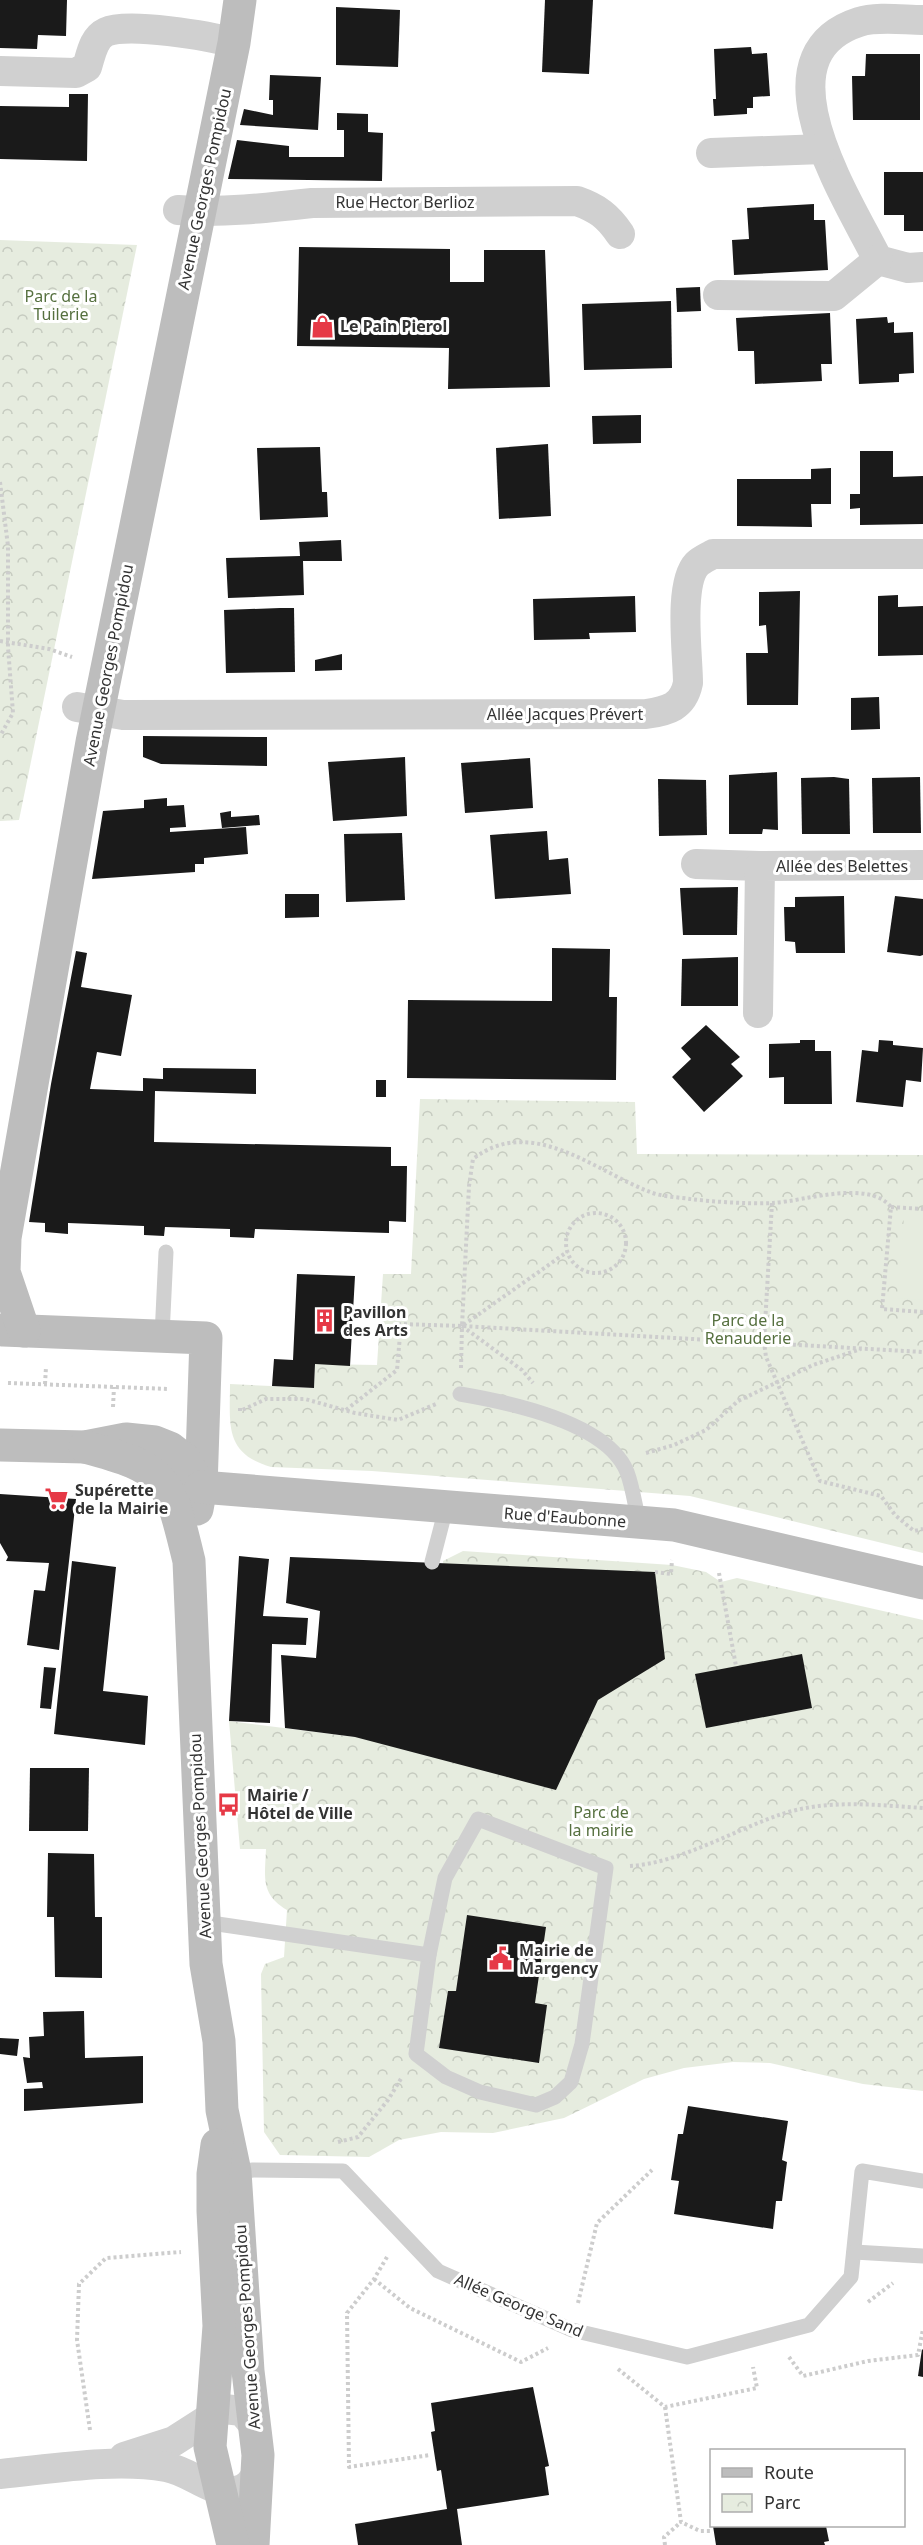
<svg xmlns="http://www.w3.org/2000/svg" width="923" height="2545" viewBox="0 0 923 2545" font-family="'Noto Sans',sans-serif">
	<defs>
		<pattern id="park-crowns" width="20" height="18" patternUnits="userSpaceOnUse" patternTransform="scale(1.5)"><rect width="20" height="18" fill="#e6ecdf"/><path d="M2 6a3 3 0 1 1 6 0M12 15a3 3 0 1 1 6 0" fill="none" stroke="#c6cbc0"/></pattern>
	</defs>
	<rect width="100%" height="100%" fill="#fff"/>
	<g fill="url(#park-crowns)">
		<polygon points="0,240 137,245 19,820 0,821"/>
		<path d="M420,1099L635,1102L637,1154L923,1155V1553L690,1496L372,1471L271,1467C224,1453 230,1425 230,1384L314,1388L315,1364L377,1365L383,1274H411Z"/>
		<path d="M463,1551L672,1565L706,1572L721,1582L737,1578L923,1620V2091L863,2084L770,2063L733,2062L684,2068L644,2079L564,2118L493,2133L441,2132L399,2140L369,2157L280,2155L264,2132L261,1974L265,1964L284,1957L287,1910C260,1894 265,1877 266,1849H240L229,1721L355,1737L446,1602L443,1561Z"/>
	</g>
	<polygon fill="#e6ecdf" points="904,1217 923,1219 923,1300 897,1298"/>
	<g fill="#1a1a1a">
		<polygon points="0,0 67,0 66,36 38,35 37,49 0,48"/>
		<polygon points="545,0 593,0 589,74 542,72"/>
		<polygon points="336,7 400,10 398,67 336,65"/>
		<polygon points="751,47 752,54 767,53 770,96 753,97 753,108 747,108 747,114 714,116 713,99 716,99 714,49"/>
		<polygon points="866,54 920,54 920,120 853,120 852,76 865,76"/>
		<polygon points="270,75 321,77 318,130 240,125 244,109 273,115 273,100 269,100"/>
		<polygon points="69,94 88,94 87,161 0,159 0,106 69,107"/>
		<polygon points="337,113 368,114 368,132 383,133 382,181 228,179 237,140 289,146 289,157 344,157 344,130 337,130"/>
		<polygon points="884,172 923,172 923,231 904,231 904,215 884,215"/>
		<polygon points="814,204 814,220 825,220 828,270 734,275 732,240 749,239 747,208"/>
		<polygon points="299,247 450,249 450,282 484,282 484,250 545,250 550,387 448,389 449,348 297,346"/>
		<polygon points="700,287 701,311 677,312 676,288"/>
		<polygon points="671,301 672,368 584,370 582,304"/>
		<polygon points="830,313 832,364 821,364 822,381 755,384 754,351 738,351 736,318"/>
		<polygon points="887,317 888,323 894,322 894,333 913,332 914,373 899,374 899,382 859,384 856,319"/>
		<polygon points="641,415 641,443 593,444 592,416"/>
		<polygon points="548,444 551,516 499,519 496,448"/>
		<polygon points="320,447 322,492 327,492 328,517 260,520 257,448"/>
		<polygon points="860,451 893,451 893,477 923,476 923,524 860,525 860,508 850,509 850,494 860,494"/>
		<polygon points="831,468 831,504 811,504 812,527 737,526 737,479 811,479 811,469"/>
		<polygon points="341,540 342,561 303,561 304,595 228,598 226,558 300,556 299,542"/>
		<polygon points="800,591 798,705 747,705 746,653 768,653 766,625 759,626 759,592"/>
		<polygon points="898,595 898,607 923,606 923,655 878,656 878,596"/>
		<polygon points="635,596 636,632 589,633 590,639 534,640 533,599"/>
		<polygon points="280,608 294,608 295,672 226,673 224,610"/>
		<polygon points="342,654 342,670 315,671 315,660"/>
		<polygon points="879,697 880,729 851,730 851,698"/>
		<polygon points="143,736 267,737 267,766 161,764 143,757"/>
		<polygon points="405,757 407,816 333,821 328,762"/>
		<polygon points="530,758 533,808 465,813 461,763"/>
		<polygon points="777,772 778,830 763,829 762,834 729,834 729,775"/>
		<polygon points="834,777 849,779 850,834 802,834 801,778"/>
		<polygon points="920,777 921,833 873,833 872,778"/>
		<polygon points="658,779 706,780 707,835 659,836"/>
		<polygon points="167,798 167,806 184,805 186,827 170,828 170,832 246,827 248,854 204,858 204,864 195,864 195,872 92,879 103,811 144,808 144,800"/>
		<polygon points="231,811 231,817 259,815 260,825 222,828 220,813"/>
		<polygon points="547,831 549,860 568,858 571,894 495,899 490,835"/>
		<polygon points="402,833 405,900 346,902 344,834"/>
		<polygon points="738,887 737,935 683,935 680,888"/>
		<polygon points="285,894 319,894 319,917 285,918"/>
		<polygon points="844,896 845,953 796,953 795,942 785,941 784,907 795,907 795,897"/>
		<polygon points="895,896 923,899 923,955 920,956 887,952"/>
		<polygon points="552,948 610,949 609,997 617,997 616,1080 407,1078 408,1000 552,1001"/>
		<polygon points="76,951 87,953 81,987 132,995 121,1056 97,1052 90,1089 143,1091 143,1078 163,1079 163,1068 256,1069 256,1094 155,1091 154,1142 391,1147 391,1166 407,1166 406,1222 389,1221 389,1233 255,1229 254,1238 230,1237 230,1229 165,1227 164,1236 144,1235 144,1226 68,1223 68,1234 45,1232 45,1223 29,1222 51,1084"/>
		<polygon points="738,957 738,1006 681,1006 682,959"/>
		<polygon points="706,1025 740,1057 731,1064 743,1076 704,1112 672,1077 691,1059 681,1048"/>
		<polygon points="800,1040 815,1040 815,1051 831,1051 832,1104 784,1104 784,1077 769,1078 769,1044 800,1043"/>
		<polygon points="879,1040 893,1041 893,1045 923,1048 921,1082 906,1080 903,1107 856,1102 862,1050 878,1052"/>
		<rect x="376" y="1080" width="10" height="17"/>
		<polygon points="297,1274 355,1276 350,1366 315,1364 314,1388 272,1386 274,1359 293,1360"/>
		<polygon points="0,1494 76,1499 59,1650 27,1645 34,1590 45,1591 49,1563 6,1561 8,1557 0,1543"/>
		<polygon points="239,1556 269,1559 263,1616 308,1618 306,1645 272,1644 270,1723 229,1721"/>
		<polygon points="290,1557 655,1572 665,1659 598,1700 556,1790 355,1737 285,1728 281,1655 316,1658 320,1611 286,1603"/>
		<polygon points="72,1561 116,1567 103,1691 148,1696 145,1745 54,1734"/>
		<polygon points="802,1654 812,1708 706,1728 695,1674"/>
		<polygon points="44,1667 56,1668 51,1709 40,1708"/>
		<polygon points="30,1768 89,1768 88,1831 29,1831"/>
		<polygon points="48,1853 94,1854 95,1917 102,1917 102,1978 55,1977 54,1917 47,1917"/>
		<polygon points="467,1915 546,1927 535,2003 547,2005 539,2063 439,2048 448,1991 456,1991"/>
		<polygon points="84,2011 85,2058 143,2056 143,2103 24,2111 24,2089 43,2088 42,2082 27,2083 23,2057 30,2058 29,2037 44,2036 43,2012"/>
		<polygon points="0,2038 19,2039 17,2056 0,2054"/>
		<polygon points="688,2106 788,2121 782,2160 787,2162 782,2201 776,2201 773,2229 674,2214 679,2181 671,2180 678,2134 683,2134"/>
		<polygon points="922,2349 923,2350 923,2377 918,2376"/>
		<polygon points="533,2387 549,2466 545,2467 549,2495 457,2509 462,2545 358,2545 355,2524 447,2509 441,2470 437,2471 431,2432 435,2431 431,2403"/>
		<polygon points="713,2526 826,2526 829,2541 824,2542 825,2545 716,2545"/>
	</g>
	<g fill="none" stroke-linecap="round" stroke-linejoin="round">
		<g stroke="#cdcdcd" stroke-width="4" stroke-dasharray="3 3" stroke-linecap="butt">
			<polyline points="0,482 8,546 8,647 13,713 0,736"/>
			<polyline points="0,641 49,649 72,657"/>
			<polyline points="772,1203 764,1342 766,1357 820,1481 881,1496 895,1515 914,1531 923,1529"/>
			<polyline points="891,1207 923,1209"/>
			<circle cx="596" cy="1243" r="30"/>
			<path d="M923,1312L882,1309L891,1207C868,1179 805,1201 773,1203C747,1204 716,1202 690,1199C678,1197 662,1197 650,1192C595,1171 531,1114 473,1159L469,1186L462,1326L923,1352"/>
			<polyline points="461,1368 462,1326 522,1370 533,1383"/>
			<polyline points="8,1383 169,1389"/>
			<polyline points="45,1384 46,1367"/>
			<polyline points="113,1407 114,1387"/>
			<polyline points="240,1408 240,1411 266,1399 305,1399 355,1413 398,1420 436,1404"/>
			<polyline points="346,1410 397,1370 401,1324 462,1326 567,1252"/>
			<polyline points="646,1453 674,1445 706,1430 738,1401 813,1365 861,1349"/>
			<polyline points="655,1572 671,1574 672,1560"/>
			<polyline points="719,1573 736,1666"/>
			<path d="M630,1866C680,1863 734,1830 782,1814C827,1799 876,1805 923,1808"/>
			<polyline points="338,2142 358,2137 388,2100 402,2077"/>
			<polyline points="387,2257 374,2279 347,2313 349,2467 430,2455"/>
			<polyline points="374,2279 410,2308 521,2362 548,2348"/>
			<polyline points="868,2302 893,2283"/>
			<polyline points="578,2303 597,2223 652,2170"/>
			<polyline points="789,2357 803,2376 868,2361 918,2355 923,2329"/>
			<polyline points="618,2369 665,2407 757,2388 753,2367"/>
			<polyline points="665,2407 681,2522 700,2531 712,2531"/>
			<polyline points="90,2430 77,2340 79,2284 106,2258 181,2252"/>
			<polyline points="665,2545 664,2537 681,2522"/>
		</g>
		<g stroke="#d0d0d0" stroke-width="15">
			<polyline points="162,1336 166,1252"/>
			<path d="M460,1394C507,1402 607,1422 627,1472C633,1488 635,1506 639,1522"/>
			<polyline points="432,1562 446,1508"/>
			<polygon points="478,1819 606,1868 582,2044 571,2082 555,2097 536,2105 480,2092 446,2077 416,2054 429,1955 445,1878"/>
			<polyline points="204,1922 429,1955"/>
			<polyline points="231,2173 253,2170 343,2171 438,2271 572,2330 687,2357 809,2325 851,2277 862,2171 923,2181"/>
			<polyline points="854,2252 923,2256"/>
		</g>
		<g stroke="#d0d0d0" stroke-width="30">
			<path d="M923,20C904,20 877,16 859,22C753,56 849,201 878,260L908,268L923,267"/>
			<path d="M0,71L76,73L87,67C91,55 93,38 106,32C127,22 210,36 234,43"/>
			<polyline points="711,153 823,149"/>
			<path d="M178,210C222,213 267,208 312,203L577,201C597,208 608,216 620,234"/>
			<polyline points="718,295 834,296 878,260"/>
			<path d="M77,707L123,715L646,714C668,711 683,707 688,683C688,656 678,584 697,564C701,560 708,557 713,554H923"/>
			<polyline points="696,864 760,866"/>
			<polyline points="758,1013 760,866 923,865"/>
			<polyline points="124,2457 174,2441 224,2409 242,2411 253,2424"/>
			<path d="M0,2474C52,2469 114,2458 166,2467C190,2471 210,2493 235,2491C247,2490 253,2481 258,2471"/>
		</g>
		<g stroke="#bdbdbd" stroke-width="33">
			<polyline points="3,1330 206,1338 201,1487 197,1509"/>
			<polyline points="24,1331 4,1272 5,1238 92,742 234,43 240,0"/>
			<polyline points="0,1445 85,1447 126,1439 155,1442 170,1448 184,1459 201,1487"/>
			<path d="M85,1447C169,1469 169,1479 189,1561L206,1964L219,2041L222,2110L235,2172L248,2371L258,2455L253,2545"/>
			<polyline points="201,1487 674,1525 923,1583"/>
			<polyline points="217,2145 213,2174 213,2211 219,2326 210,2447 233,2545"/>
		</g>
	</g>
	<defs>
		<symbol id="shop-bare" viewBox="-9 -9 18 18"><path d="M-5-2.5h2.3a2.7 3.5 0 0 1 5.4 0H5L5.5 6h-11ZM-1.5-2.5h3a1.5 2.3 0 0 0-3 0Z" fill="#e63946" stroke="#fff" stroke-width="2.5" paint-order="stroke"/></symbol>
		<symbol id="building-bare" viewBox="-9 -9 18 18"><path d="M-4-6H4V6H1V3H-1V6H-4ZM-2.5-4.3h1.7v1.8h-1.7ZM.8-4.3h1.7v1.8H.8ZM-2.5-1h1.7V.8h-1.7ZM.8-1h1.7V.8H.8Z" fill="#e63946" stroke="#fff" stroke-width="2.5" paint-order="stroke"/></symbol>
		<symbol id="supermarket-bare" viewBox="-9 -9 18 18"><path d="M-6-5.5h2.5l.6 2H6L4.5 2H-2.5L-4.4-4H-6ZM-1.5 3.2a1.3 1.3 0 1 0 .1 0ZM3 3.2a1.3 1.3 0 1 0 .1 0Z" fill="#e63946" stroke="#fff" stroke-width="2.5" paint-order="stroke"/></symbol>
		<symbol id="bus-bare" viewBox="-9 -9 18 18"><path d="M-5-6H5V4H4V6H2V4H-2V6H-4V4H-5ZM-3.5-4V0h7V-4ZM-3.5 1.2v1.5H-2V1.2ZM2 1.2v1.5H3.5V1.2Z" fill="#e63946" stroke="#fff" stroke-width="2.5" paint-order="stroke"/></symbol>
		<symbol id="civic-bare" viewBox="-9 -9 18 18"><path d="M-.6-6.5H3V-4.5H.6V-3L4-1V1h2V6H-6V1h2V-1L-.6-3ZM-1.2 2.5V6h2.4V2.5Z" fill="#e63946" stroke="#fff" stroke-width="2.5" paint-order="stroke"/></symbol>
	</defs>
	<g fill-rule="evenodd">
		<use href="#shop-bare" x="306" y="310" width="33" height="33"/>
		<use href="#building-bare" x="308" y="1304" width="33" height="33"/>
		<use href="#supermarket-bare" x="40" y="1482" width="33" height="33"/>
		<use href="#bus-bare" x="212" y="1788" width="33" height="33"/>
		<use href="#civic-bare" x="484" y="1942" width="33" height="33"/>
	</g>
	<g text-anchor="middle" stroke-width="6" stroke-linejoin="round" paint-order="stroke">
		<g font-size="16" fill="#333" stroke="#fff">
			<text transform="translate(204 189) rotate(-78)" y="6">Avenue Georges Pompidou</text>
			<text x="405" y="208">Rue Hector Berlioz</text>
			<text transform="translate(108 665) rotate(-79)" y="6">Avenue Georges Pompidou</text>
			<text x="565" y="720">Allée Jacques Prévert</text>
			<text x="842" y="872">Allée des Belettes</text>
			<text transform="translate(565 1517) rotate(4)" y="6">Rue d'Eaubonne</text>
			<text transform="translate(200 1836) rotate(-93)" y="6">Avenue Georges Pompidou</text>
			<text transform="translate(519 2305) rotate(23)" y="6">Allée George Sand</text>
			<text transform="translate(247 2327) rotate(-94)" y="6">Avenue Georges Pompidou</text>
		</g>
		<g font-size="16" fill="#56703f" stroke="#fff">
			<text x="61" y="302">Parc de la<tspan x="61" dy="18">Tuilerie</tspan></text>
			<text x="748" y="1326">Parc de la<tspan x="748" dy="18">Renauderie</tspan></text>
			<text x="601" y="1818">Parc de<tspan x="601" dy="18">la mairie</tspan></text>
		</g>
		<g font-size="16" font-weight="bold" fill="#333" stroke="#fff" text-anchor="start">
			<text x="340" y="332">Le Pain Pierol</text>
			<text x="343" y="1318">Pavillon<tspan x="343" dy="18">des Arts</tspan></text>
			<text x="75" y="1496">Supérette<tspan x="75" dy="18">de la Mairie</tspan></text>
			<text x="247" y="1801">Mairie /<tspan x="247" dy="18">Hôtel de Ville</tspan></text>
			<text x="519" y="1956">Mairie de<tspan x="519" dy="18">Margency</tspan></text>
		</g>
	</g>
	<rect x="710" y="2449" width="195" height="78" fill="#ffffff" stroke="#adadad" stroke-width="1.5"/>
	<rect x="722" y="2468" width="30" height="9" fill="#bdbdbd" stroke="#adadad" stroke-width="1.5"/>
	<text x="764" y="2479" font-size="18" fill="#333333">Route</text>
	<rect x="722" y="2494" width="30" height="18" fill="url(#park-crowns)" stroke="#adadad" stroke-width="1.5"/>
	<text x="764" y="2509" font-size="18" fill="#333333">Parc</text>
</svg>
